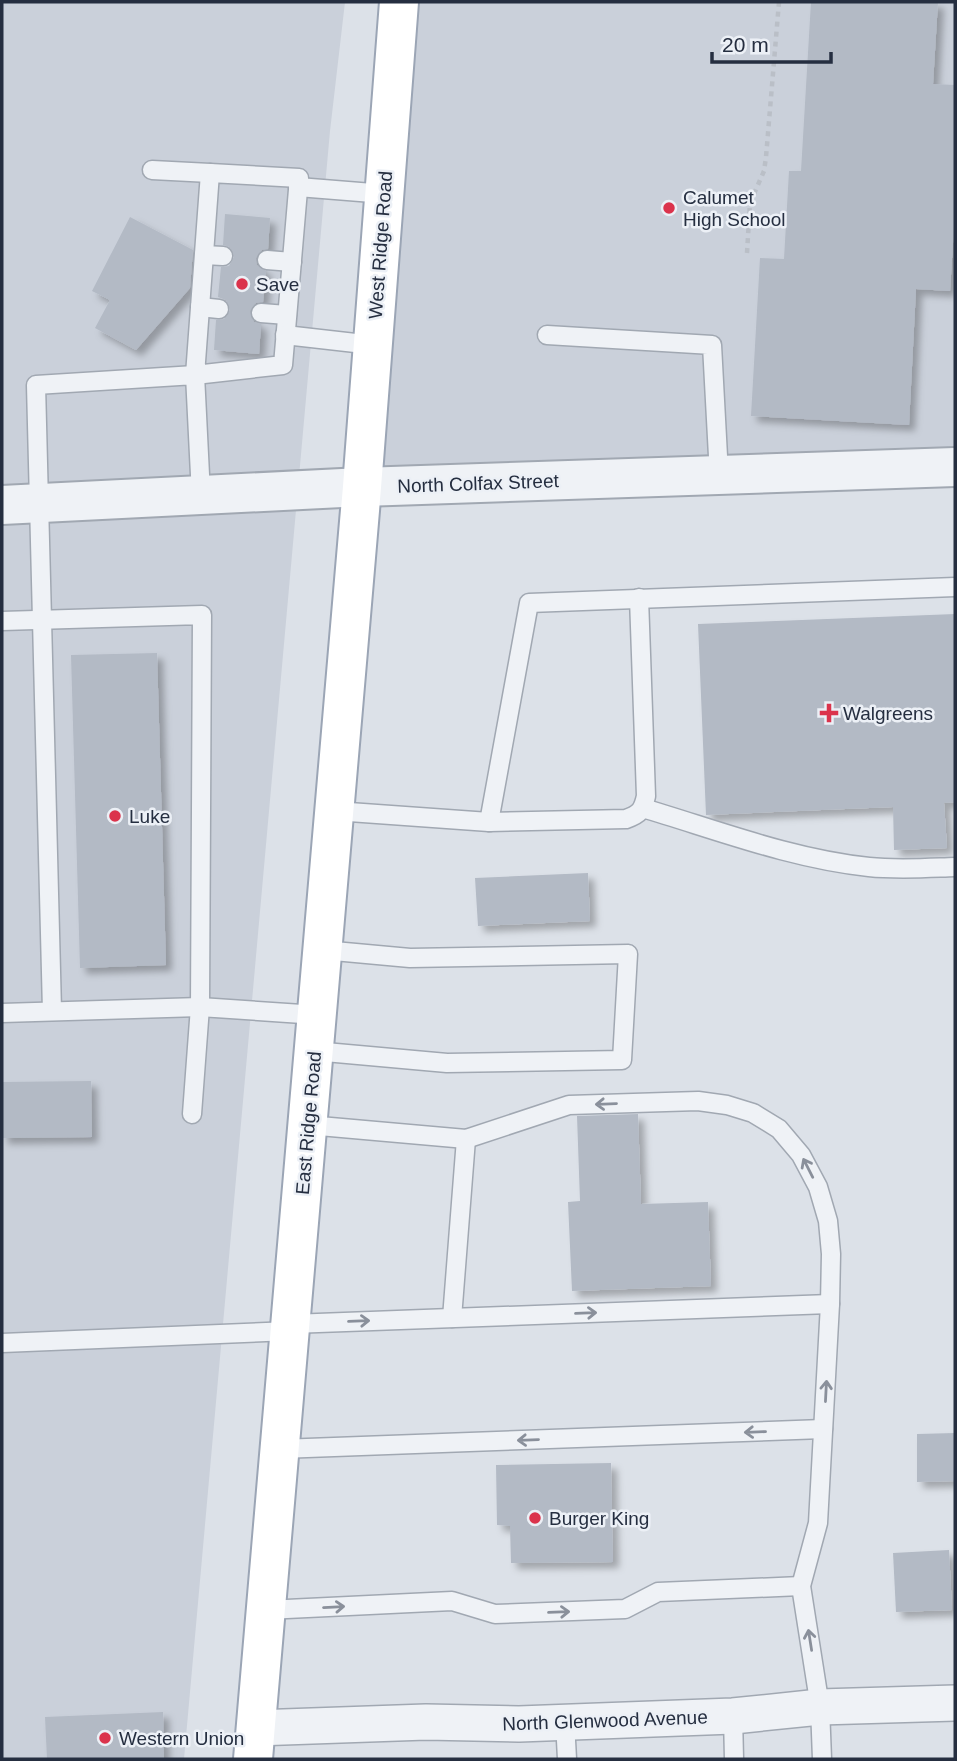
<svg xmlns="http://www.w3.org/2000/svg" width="957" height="1761" viewBox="0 0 957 1761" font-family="Helvetica,sans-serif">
	<defs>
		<filter id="shadow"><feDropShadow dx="6" dy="6" stdDeviation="3.5" flood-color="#0004"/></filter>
	</defs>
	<rect width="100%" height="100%" fill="#dce1e8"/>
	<g fill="#cad0da">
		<polygon points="2,2 345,2 330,131 184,1759 2,1759"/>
		<polygon points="398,2 955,2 955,465 362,487"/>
	</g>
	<g fill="#b3bac5" filter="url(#shadow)">
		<polygon points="811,2 938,2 933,84 955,85 955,211 950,291 916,289 909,425 751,416 760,258 784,259 789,171 801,171"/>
		<polygon points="225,214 270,218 268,249 262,250 256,258 257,265 266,271 263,302 256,303 250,311 254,322 261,324 259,354 214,350 216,320 224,319 230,310 226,300 218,297 221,267 229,266 234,257 230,247 223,245"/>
		<polygon points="130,217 193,250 190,288 136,350 95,328 110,300 92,291"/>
		<polygon points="955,614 955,802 944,803 947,848 894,850 893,807 706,815 698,624"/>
		<polygon points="157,653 166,965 80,968 71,655"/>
		<polygon points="588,873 590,921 478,926 475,878"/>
		<polygon points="91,1081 92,1137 2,1138 2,1082"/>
		<polygon points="638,1114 641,1204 708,1202 711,1286 572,1291 568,1202 580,1201 577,1116"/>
		<polygon points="955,1433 955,1481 917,1482 917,1434"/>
		<polygon points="611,1463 613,1562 511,1563 510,1526 497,1525 496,1465"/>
		<polygon points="949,1550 952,1610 896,1612 893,1553"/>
		<polygon points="163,1712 164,1759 47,1759 45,1717"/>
	</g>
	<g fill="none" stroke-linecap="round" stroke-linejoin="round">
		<defs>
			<g id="service">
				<polyline points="152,170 210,173"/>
				<polygon points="210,173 299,178 283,365 195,375"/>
				<polyline points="298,187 385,194"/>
				<polyline points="204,255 223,256"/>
				<polyline points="267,260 292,262"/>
				<polyline points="200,307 219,309"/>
				<polyline points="261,313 287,315"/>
				<polyline points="285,335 373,345"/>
				<polyline points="547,335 712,345 719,475"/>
				<polyline points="2,621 202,615 200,1007 192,1114"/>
				<path d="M643,808C717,830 792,859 869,867C897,870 926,868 955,867"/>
				<path d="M335,811L489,822L626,819C640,814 643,810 646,796L639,598"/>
				<polyline points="489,822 529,603 955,587"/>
				<polyline points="52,1011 36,385 195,375 201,495"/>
				<polyline points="2,1013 200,1007 317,1015"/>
				<polyline points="314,1051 447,1063 622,1060 628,954 410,958 323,950"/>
				<polyline points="308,1125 466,1139 569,1105 698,1101 727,1105 753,1113 779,1129 801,1155 818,1187 828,1221 831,1254 830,1304 818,1523 801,1586 820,1707 822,1759"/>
				<polyline points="452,1318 466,1139"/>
				<polyline points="291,1324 830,1304"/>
				<polyline points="2,1343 290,1331"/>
				<polyline points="280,1449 823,1429"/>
				<polyline points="266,1610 452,1601 495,1614 625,1609 658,1592 801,1586"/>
				<polyline points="733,1716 734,1759"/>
				<polyline points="565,1722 567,1759"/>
			</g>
			<polyline id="minor" points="255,1728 426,1722 519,1724 733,1716 820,1707 955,1703"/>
			<polyline id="tertiary" points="2,505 362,487 955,467"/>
			<polyline id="primary" points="253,1759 362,487 399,2"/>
		</defs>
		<use href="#service" stroke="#a1a8b2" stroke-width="21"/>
		<use href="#minor" stroke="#a1a8b2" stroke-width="38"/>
		<use href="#tertiary" stroke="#a1a8b2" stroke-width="42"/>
		<use href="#primary" stroke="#9ba5b5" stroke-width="42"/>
		<polyline stroke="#babfc7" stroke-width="4.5" stroke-dasharray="5 5" stroke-linecap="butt" points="747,253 750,203 764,171 766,157 779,2"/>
		<use href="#service" stroke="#eff2f6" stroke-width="18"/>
		<use href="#minor" stroke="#eff2f6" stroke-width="35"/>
		<use href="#tertiary" stroke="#eff2f6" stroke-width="38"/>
		<use href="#primary" stroke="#fff" stroke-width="38"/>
	</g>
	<defs><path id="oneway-shaft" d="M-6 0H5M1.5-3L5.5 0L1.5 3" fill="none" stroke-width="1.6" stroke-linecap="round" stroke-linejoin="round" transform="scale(1.75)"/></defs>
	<g stroke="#8a909b">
		<use href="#oneway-shaft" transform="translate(606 1104) rotate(178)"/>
		<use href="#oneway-shaft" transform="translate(808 1168) rotate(-117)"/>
		<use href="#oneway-shaft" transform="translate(586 1313) rotate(-2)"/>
		<use href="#oneway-shaft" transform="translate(359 1321) rotate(-2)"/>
		<use href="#oneway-shaft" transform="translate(826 1391) rotate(-87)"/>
		<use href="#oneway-shaft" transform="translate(755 1432) rotate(178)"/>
		<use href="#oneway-shaft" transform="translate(528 1440) rotate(178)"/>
		<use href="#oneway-shaft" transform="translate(334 1607) rotate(-3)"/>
		<use href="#oneway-shaft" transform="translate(559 1612) rotate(-2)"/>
		<use href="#oneway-shaft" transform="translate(810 1640) rotate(-99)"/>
	</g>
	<g fill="#db334c" stroke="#ecf0f6" stroke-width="2.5">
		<circle cx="669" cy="208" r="7"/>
		<circle cx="242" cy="284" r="7"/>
		<path d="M825.5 702.5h7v7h7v7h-7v7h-7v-7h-7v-7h7z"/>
		<circle cx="115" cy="816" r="7"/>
		<circle cx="535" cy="1518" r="7"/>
		<circle cx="105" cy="1738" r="7"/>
	</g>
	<g text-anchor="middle" stroke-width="5" stroke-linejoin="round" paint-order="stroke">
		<g font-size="19" fill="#252e40" stroke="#ecf0f6" text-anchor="start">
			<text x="683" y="204">Calumet<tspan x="683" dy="22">High School</tspan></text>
			<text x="256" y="291">Save</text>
			<text x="843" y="720">Walgreens</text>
			<text x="129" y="823">Luke</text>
			<text x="549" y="1525">Burger King</text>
			<text x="119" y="1745">Western Union</text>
		</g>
		<g font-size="19" fill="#252e40" stroke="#ecf0f6">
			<text transform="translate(380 245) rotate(-86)" y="7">West Ridge Road</text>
			<text transform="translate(478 483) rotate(-2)" y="7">North Colfax Street</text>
			<text transform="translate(308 1123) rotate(-85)" y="7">East Ridge Road</text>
			<text transform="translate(605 1720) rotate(-2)" y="7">North Glenwood Avenue</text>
		</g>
	</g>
	<rect width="957" height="1761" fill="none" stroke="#252e40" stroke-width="7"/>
	<path d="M712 52v10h119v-10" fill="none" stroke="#252e40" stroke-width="3.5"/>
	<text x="722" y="52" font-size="21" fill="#252e40" stroke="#ecf0f6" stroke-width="5" paint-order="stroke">20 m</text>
</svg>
